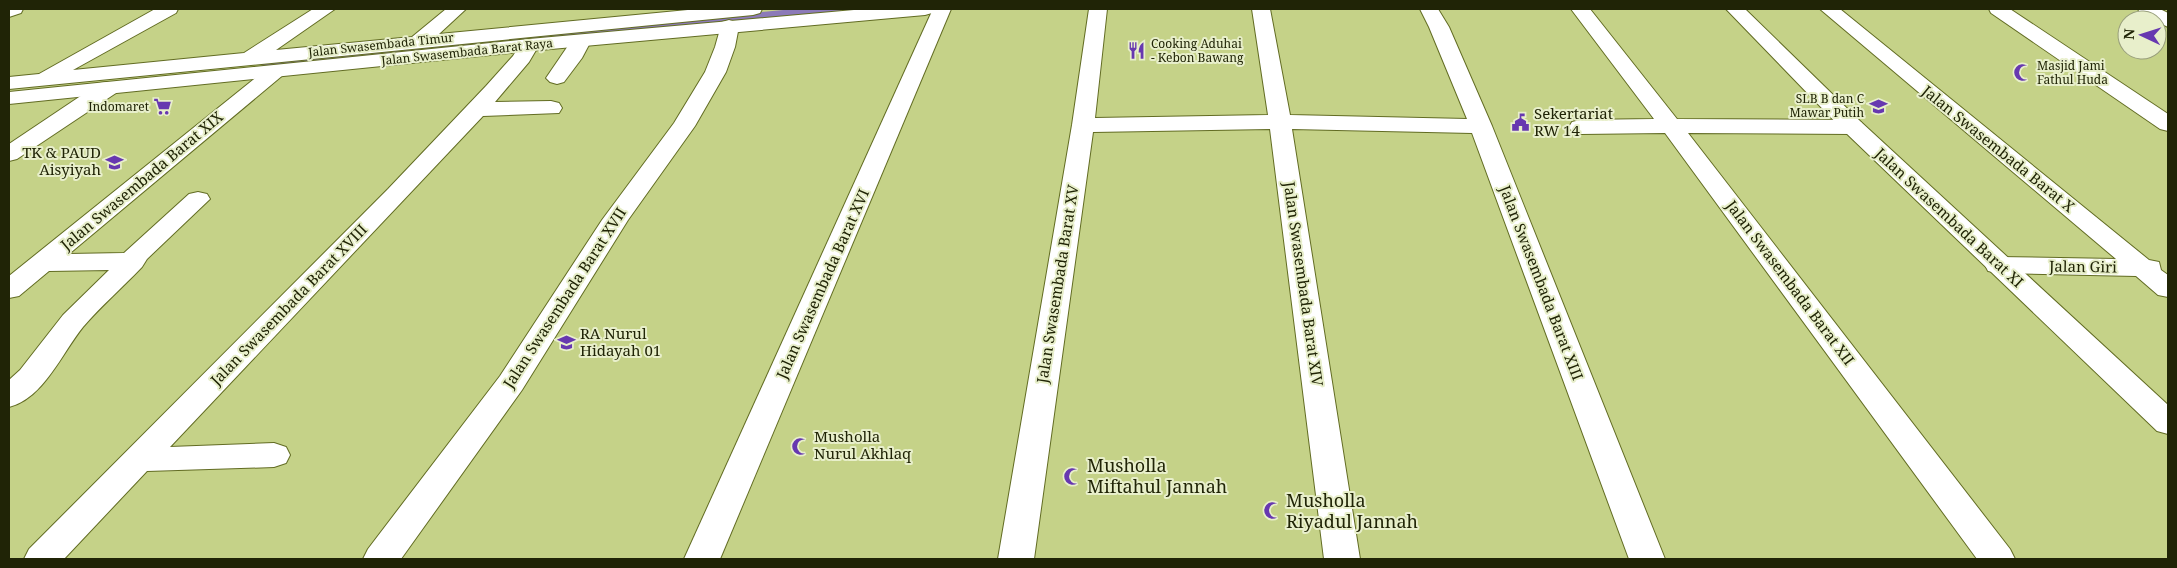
<svg xmlns="http://www.w3.org/2000/svg" width="2177" height="568" viewBox="0 0 2177 568" font-family="'Noto Serif',serif">
	<rect width="100%" height="100%" fill="#c5d288"/>
	<g fill="none" stroke-linecap="round" stroke-linejoin="round">
		<polyline stroke="#8c7ab8" stroke-width="8" points="265,63 837,9"/>
		<defs>
			<g id="street">
				<polygon points="9,9 23,9 21,13 9,17"/>
				<polygon points="155,9 178,9 176,13 73,70 244,53 313,9 335,9 276,50 412,37 446,9 466,9 439,34 698,9 762,9 760,13 753,15 9,89 9,77 39,74"/>
				<polygon points="933,9 951,9 720,559 684,559"/>
				<polygon points="1089,9 1107,9 1095,118 1268,115 1252,9 1270,9 1290,115 1467,119 1429,27 1420,9 1438,9 1449,27 1492,126 1665,559 1629,559 1472,133 1292,129 1360,559 1324,559 1270,129 1093,132 1034,559 998,559 1072,125"/>
				<polygon points="1571,9 1590,9 1677,119 1853,120 1861,122 1864,127 1861,132 1853,134 1688,133 2010,549 2015,559 1977,559 1665,133 1580,134 1572,132 1569,127 1572,122 1580,120 1654,119"/>
				<polygon points="1820,9 1840,9 2149,260 2159,262 2161,270 2168,275 2168,297 2158,295 2136,276 1998,273 1988,271 1985,265 1988,259 1998,257 2116,259"/>
				<polygon points="1989,9 2010,9 2168,114 2168,131 2160,129 1991,13"/>
				<polygon points="2138,9 2160,9 2168,13 2168,27 2140,13"/>
				<polygon points="729,20 736,22 739,26 735,47 726,72 695,126 628,220 522,390 401,559 363,559 368,549 500,376 602,220 674,123 705,72 715,47 722,22"/>
				<polygon points="581,35 588,37 591,41 582,58 564,82 557,84 550,82 546,78 574,37"/>
				<polygon points="529,39 536,41 539,45 529,62 495,102 551,101 559,103 562,108 559,113 483,116 170,447 274,443 286,447 290,455 286,463 274,467 147,471 64,559 24,559 29,549 388,189 486,86 513,56 522,41"/>
				<path d="M276,65L283,67L286,71L283,75L69,254L124,253L189,194L198,192L207,194L210,199L147,259L142,267C123,287 101,306 83,327C62,353 43,399 9,407V380L20,370L63,315L109,270L49,271L19,296L9,298V276L269,67Z"/>
				<polygon points="108,82 116,83 119,88 116,93 17,159 9,161 9,144 100,83"/>
			</g>
			<g id="secondary">
				<polygon points="865,9 934,9 932,13 925,15 529,51 9,104 9,92 529,39"/>
				<polygon points="1726,9 1745,9 1861,122 2168,405 2168,434 2157,431 1845,132"/>
			</g>
		</defs>
		<use href="#street" stroke="#626c23" stroke-width="2"/>
		<use href="#secondary" stroke="#626c23" stroke-width="2"/>
		<use href="#street" fill="#fff" fill-rule="evenodd"/>
		<use href="#secondary" fill="#fff" fill-rule="evenodd"/>
	</g>
	<defs>
		<symbol id="restaurant-bare" viewBox="-9 -9 18 18"><path d="M-5-6h1v4h1v-4h1v4h1v-4h1v5L-1.5 .5V6h-2V.5L-5-1ZM5-6V6H3V1.5H1.5Q1.5-4 5-6Z" fill="#6738b0" stroke="#e8efcb" stroke-width="2.5" paint-order="stroke"/></symbol>
		<symbol id="mosque-bare" viewBox="-9 -9 18 18"><path d="M3.5-4.9A6 6 0 1 0 3.5 4.9A5 5 0 1 1 3.5-4.9Z" fill="#6738b0" stroke="#e8efcb" stroke-width="2.5" paint-order="stroke"/></symbol>
		<symbol id="school-bare" viewBox="-9 -9 18 18"><path d="M0-5L7-2L0 1L-7-2ZM-4 1L0 2.5L4 1V4Q0 6-4 4Z" fill="#6738b0" stroke="#e8efcb" stroke-width="2.5" paint-order="stroke"/></symbol>
		<symbol id="supermarket-bare" viewBox="-9 -9 18 18"><path d="M-6-5.5h2.5l.6 2H6L4.5 2H-2.5L-4.4-4H-6ZM-1.5 3.2a1.3 1.3 0 1 0 .1 0ZM3 3.2a1.3 1.3 0 1 0 .1 0Z" fill="#6738b0" stroke="#e8efcb" stroke-width="2.5" paint-order="stroke"/></symbol>
		<symbol id="civic-bare" viewBox="-9 -9 18 18"><path d="M-.6-6.5H3V-4.5H.6V-3L4-1V1h2V6H-6V1h2V-1L-.6-3ZM-1.2 2.5V6h2.4V2.5Z" fill="#6738b0" stroke="#e8efcb" stroke-width="2.5" paint-order="stroke"/></symbol>
	</defs>
	<g fill-rule="evenodd">
		<use href="#restaurant-bare" x="1124" y="38" width="25" height="25"/>
		<use href="#mosque-bare" x="2010" y="60" width="25" height="25"/>
		<use href="#school-bare" x="1866" y="94" width="25" height="25"/>
		<use href="#supermarket-bare" x="150" y="94" width="25" height="25"/>
		<use href="#civic-bare" x="1508" y="110" width="25" height="25"/>
		<use href="#school-bare" x="102" y="150" width="25" height="25"/>
		<use href="#school-bare" x="554" y="330" width="25" height="25"/>
		<use href="#mosque-bare" x="788" y="434" width="25" height="25"/>
		<use href="#mosque-bare" x="1060" y="464" width="25" height="25"/>
		<use href="#mosque-bare" x="1260" y="498" width="25" height="25"/>
	</g>
	<g text-anchor="middle" stroke-width="4" stroke-linejoin="round" paint-order="stroke">
		<g font-size="12" fill="#202406" stroke="#e8efcb" text-anchor="start">
			<text x="1151" y="48">Cooking Aduhai<tspan x="1151" dy="14">- Kebon Bawang</tspan></text>
			<text x="2037" y="70">Masjid Jami<tspan x="2037" dy="14">Fathul Huda</tspan></text>
			<text x="1864" y="103" text-anchor="end">SLB B dan C<tspan x="1864" dy="14">Mawar Putih</tspan></text>
			<text x="149" y="111" text-anchor="end">Indomaret</text>
		</g>
		<g font-size="12" fill="#202406" stroke="#e8efcb">
			<text transform="translate(381 45) rotate(-6)" y="4">Jalan Swasembada Timur</text>
			<text transform="translate(467 52) rotate(-6)" y="4">Jalan Swasembada Barat Raya</text>
		</g>
		<g font-size="15" fill="#202406" stroke="#e8efcb" text-anchor="start">
			<text x="1534" y="119">Sekertariat<tspan x="1534" dy="17">RW 14</tspan></text>
			<text x="101" y="158" text-anchor="end">TK &amp; PAUD<tspan x="101" dy="17">Aisyiyah</tspan></text>
			<text x="580" y="339">RA Nurul<tspan x="580" dy="17">Hidayah 01</tspan></text>
			<text x="814" y="442">Musholla<tspan x="814" dy="17">Nurul Akhlaq</tspan></text>
		</g>
		<g font-size="15" fill="#202406" stroke="#e8efcb">
			<text transform="translate(1998 149) rotate(39)" y="5">Jalan Swasembada Barat X</text>
			<text transform="translate(142 181) rotate(-40)" y="5">Jalan Swasembada Barat XIX</text>
			<text transform="translate(1949 218) rotate(43)" y="5">Jalan Swasembada Barat XI</text>
			<text transform="translate(2083 267) rotate(1)" y="5">Jalan Giri</text>
			<text transform="translate(1541 283) rotate(69)" y="5">Jalan Swasembada Barat XIII</text>
			<text transform="translate(1790 283) rotate(53)" y="5">Jalan Swasembada Barat XII</text>
			<text transform="translate(823 284) rotate(-66)" y="5">Jalan Swasembada Barat XVI</text>
			<text transform="translate(1058 284) rotate(-81)" y="5">Jalan Swasembada Barat XV</text>
			<text transform="translate(1303 284) rotate(82)" y="5">Jalan Swasembada Barat XIV</text>
			<text transform="translate(565 298) rotate(-57)" y="5">Jalan Swasembada Barat XVII</text>
			<text transform="translate(289 305) rotate(-46)" y="5">Jalan Swasembada Barat XVIII</text>
		</g>
		<g font-size="18" fill="#202406" stroke="#e8efcb" text-anchor="start">
			<text x="1087" y="472">Musholla<tspan x="1087" dy="21">Miftahul Jannah</tspan></text>
			<text x="1286" y="507">Musholla<tspan x="1286" dy="21">Riyadul Jannah</tspan></text>
		</g>
	</g>
	<rect width="2177" height="568" fill="none" stroke="#202406" stroke-width="20"/>
	<g transform="translate(2142 35) rotate(274)"><circle r="24" fill="#e8efcb" stroke="#989e7c"/>
	<path d="M0-4L9 19L0 12L-9 19Z" fill="#6738b0"/>
	<text y="-8" font-size="14" font-weight="bold" text-anchor="middle" fill="#202406">N</text>
	</g>
</svg>
